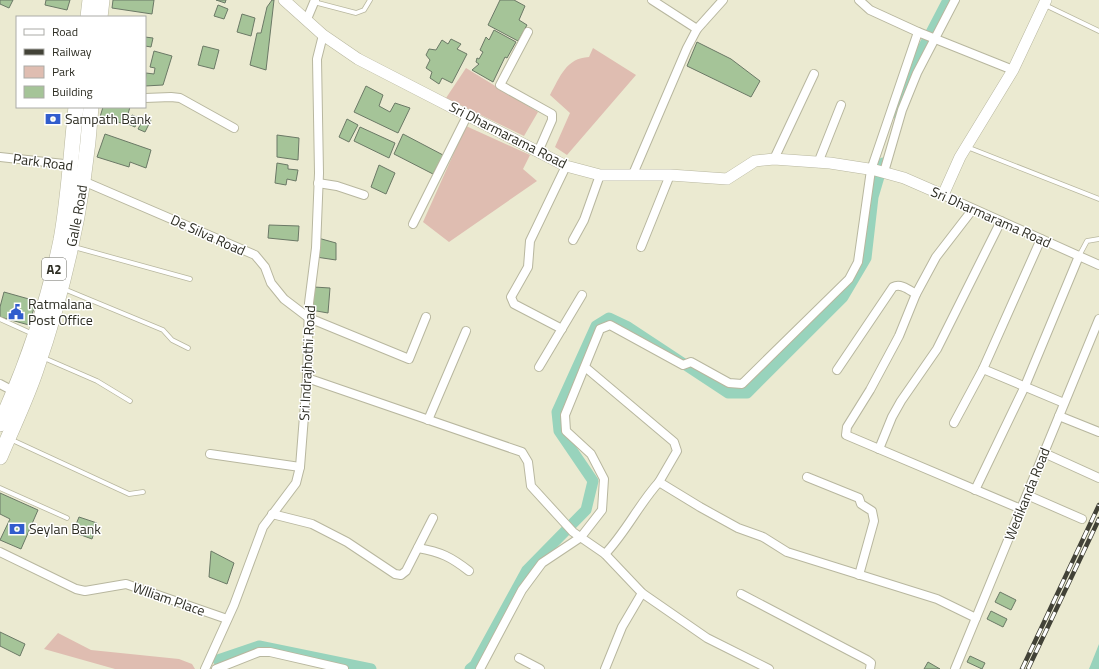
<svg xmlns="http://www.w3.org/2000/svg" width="1099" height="669" viewBox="0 0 1099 669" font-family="'Titillium Web',sans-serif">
	<rect width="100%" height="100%" fill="#ebead1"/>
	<g fill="#dfbdb1">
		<path d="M593,48L636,75L567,155L555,147L570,113L550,95C560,77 566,58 589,57Z"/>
		<polygon points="466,68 538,112 524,136 446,98"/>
		<polygon points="466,126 530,155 523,169 537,181 449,242 423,222"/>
		<polygon points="58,633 91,650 179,659 192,664 195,669 115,669 44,649"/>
	</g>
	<polygon fill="#98d3bc" points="1099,644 1099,669 1089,669"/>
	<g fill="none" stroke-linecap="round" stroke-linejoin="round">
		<g stroke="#98d3bc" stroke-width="11">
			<polyline points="898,114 909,75 948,0"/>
			<polyline points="218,660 259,646 371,669"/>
			<polyline points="470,669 475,665 527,570 586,510 593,481 559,431 557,412 596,326 609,318 628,327 728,393 747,393 843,297 866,258 873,197 883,163"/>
		</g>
	</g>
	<g fill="#a5c498" stroke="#6b7966">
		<polygon points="0,0 13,0 9,8 0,4"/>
		<polygon points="46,0 70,0 67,10 45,5"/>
		<polygon points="113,0 154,0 152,14 112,8"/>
		<polygon points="216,0 226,0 225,3"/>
		<polygon points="272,0 274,0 266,70 250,65 257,33 261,33 267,7"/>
		<polygon points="500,0 514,0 525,6 519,20 527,25 518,41 488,25"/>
		<polygon points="218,5 228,9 224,19 214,16"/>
		<polygon points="242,14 255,18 251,36 237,32"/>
		<polygon points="494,30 516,42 507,58 505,57 493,82 472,70 479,64 476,62 477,58 479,59 483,52 480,50 486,37 489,40"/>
		<polygon points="145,37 153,38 151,47 145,46"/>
		<polygon points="451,39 461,44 457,49 467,54 452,83 442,78 439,84 430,78 432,72 426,68 430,60 426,55 429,49 436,50 442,40 448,44"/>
		<polygon points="697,42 731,59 760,81 751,97 687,66"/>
		<polygon points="203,46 219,50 214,69 198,65"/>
		<polygon points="154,51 172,56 163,85 145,86 146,73 154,74 155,68 150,67"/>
		<polygon points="366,86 383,95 379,106 390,112 395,103 410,108 398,133 354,112"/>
		<polygon points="103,107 130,107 125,124 100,117"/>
		<polygon points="132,115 139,118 135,127 128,124"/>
		<polygon points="145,116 151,120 145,132 138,129"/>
		<polygon points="347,119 358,125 349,142 339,137"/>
		<polygon points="360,127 395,143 389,158 354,141"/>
		<polygon points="105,134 151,150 146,168 130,162 129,167 97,157"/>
		<polygon points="403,134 443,155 433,174 394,154"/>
		<polygon points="277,135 299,138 298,160 277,157"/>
		<polygon points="277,163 288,165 288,169 298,170 296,181 287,179 286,185 275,183"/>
		<polygon points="379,165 395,173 386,194 371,187"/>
		<polygon points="269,225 299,226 298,241 268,238"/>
		<polygon points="318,238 336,243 336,260 316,257"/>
		<polygon points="314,287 330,288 328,313 311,310"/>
		<polygon points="4,292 36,301 29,325 0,317 0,307"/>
		<polygon points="0,493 38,510 21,549 0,540 10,519 0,514"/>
		<polygon points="79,517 97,523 92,539 73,532"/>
		<polygon points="211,551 234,563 227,584 209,577"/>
		<polygon points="1000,592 1016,600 1011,610 995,602"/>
		<polygon points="991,611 1007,619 1003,627 987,619"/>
		<polygon points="0,632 25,644 20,656 0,646"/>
		<polygon points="970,656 985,663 982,669 967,662"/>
		<polygon points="928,662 940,669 924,669"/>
	</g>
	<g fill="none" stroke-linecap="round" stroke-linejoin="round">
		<defs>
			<g id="lane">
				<polyline points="314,2 356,13 364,10 370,0"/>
				<polyline points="1045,5 1099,31"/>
				<polyline points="967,147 1099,199"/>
				<polyline points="74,247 190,279"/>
				<polyline points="1079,256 1087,241 1099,239"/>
				<polyline points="64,289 163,330 172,340 188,348"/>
				<polyline points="0,319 33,334"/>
				<polyline points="44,358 97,381 130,401"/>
				<polyline points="10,439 129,494 143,492"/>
				<polyline points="0,488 67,518"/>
			</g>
			<g id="street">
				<polyline points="652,0 697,29"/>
				<polyline points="859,0 870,10 918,32 1013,70"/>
				<polyline points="307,19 315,0"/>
				<polyline points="528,32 500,85 552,114 552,120 538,152"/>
				<polyline points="145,98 171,97 180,98 234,128"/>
				<polyline points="0,157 73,165"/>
				<polyline points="774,159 814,74"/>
				<polyline points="818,163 841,105"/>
				<polyline points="884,172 902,110 917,73 955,0"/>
				<polyline points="633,174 687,48 697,29 723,0"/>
				<polyline points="83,181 255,255 265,267 271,283 284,299 309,318 409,359 426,317"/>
				<polyline points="318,183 337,186 364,195"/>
				<polyline points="943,195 1099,265"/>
				<polyline points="973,209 936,257 916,294 899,336 870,390 847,427 846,435 1021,509"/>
				<polyline points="413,224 468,114"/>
				<polyline points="573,240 584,220 600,175"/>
				<polyline points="641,247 670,175"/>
				<polyline points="562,329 514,304 511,297 528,267 530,241 566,166"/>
				<polyline points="539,367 582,295"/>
				<polyline points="585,367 674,442 677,451 659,482"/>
				<polyline points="983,369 1064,403"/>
				<path d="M837,370L893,287C901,283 909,290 916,294"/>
				<polyline points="307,378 522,452 528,462 531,486 573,532 605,554 642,593 707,638 769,669"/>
				<polyline points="0,384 17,393"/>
				<polyline points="1059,416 1099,432"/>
				<polyline points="428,420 466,331"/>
				<polyline points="954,423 983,369 1041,239"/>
				<polyline points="879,449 892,417 901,401 937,349 1001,221"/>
				<polyline points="1044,453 1099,478"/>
				<polyline points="210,454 300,467"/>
				<polyline points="807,477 859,498 861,504 872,511 874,521 859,575"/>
				<polyline points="975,490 1025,386 1079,256"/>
				<polyline points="1027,495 1082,519"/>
				<polyline points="272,514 312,524 347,542 395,574 401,575 406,571 433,518"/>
				<path d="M418,548C441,552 451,557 469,571"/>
				<polyline points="0,552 76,589 85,591 126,584 227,619"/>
				<path d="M605,554C626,532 639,504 659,482L700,507L738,528L763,537L787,552L937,599L976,618"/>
				<polyline points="741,594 867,660 871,663 870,669"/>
				<polyline points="519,658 540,669"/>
				<polyline points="205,669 234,605 263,527 296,483 300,467 307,378 309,303 316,248 319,173 317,59 323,35"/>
				<polyline points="216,669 259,652 270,652 344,669"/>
				<polyline points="480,669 522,590 542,563 581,537 602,510 604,479 591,454 566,431 565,415 600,329 610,325 683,365 691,362 729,383 742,384 849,279 858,262 871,170 918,32"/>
				<polyline points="605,669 622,627 642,593"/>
				<polyline points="955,669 1099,319"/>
			</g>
			<polyline id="secondary" points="284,0 323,35 358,59 566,166 600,175 670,175 727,179 755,161 774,159 830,163 875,170 904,178 943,195 960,157 1013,70 1046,0"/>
			<g id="highway">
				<polyline points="88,17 90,0"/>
				<polyline points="100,17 102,0"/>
				<path d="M0,424C27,365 48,303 61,240C69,196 71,151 76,107"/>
				<path id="s1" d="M0,457C12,428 26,400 36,370C65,286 85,196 91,107"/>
			</g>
		</defs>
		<use href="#lane" stroke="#b8b79f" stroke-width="5.5"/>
		<use href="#street" stroke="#b8b79f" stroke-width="10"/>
		<use href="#secondary" stroke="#b8b79f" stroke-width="12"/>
		<use href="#highway" stroke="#b8b79f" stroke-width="16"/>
		<use href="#lane" stroke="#fff" stroke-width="4"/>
		<use href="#street" stroke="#fff" stroke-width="8"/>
		<use href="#secondary" stroke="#fff" stroke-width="11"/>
		<use href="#highway" stroke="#fff" stroke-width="15"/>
		<defs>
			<g id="rail">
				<polyline points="1022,669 1099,505"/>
				<polyline points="1028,669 1099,519"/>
			</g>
		</defs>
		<use href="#rail" stroke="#424237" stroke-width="4.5"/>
		<use href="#rail" stroke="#fff" stroke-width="3" stroke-dasharray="9" stroke-linecap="butt"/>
	</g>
	<defs>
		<symbol id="bank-bare" viewBox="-9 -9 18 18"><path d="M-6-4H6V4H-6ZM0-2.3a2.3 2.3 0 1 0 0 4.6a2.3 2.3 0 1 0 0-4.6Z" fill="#315dcd" stroke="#fff" stroke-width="2.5" paint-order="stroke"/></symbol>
		<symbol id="civic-bare" viewBox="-9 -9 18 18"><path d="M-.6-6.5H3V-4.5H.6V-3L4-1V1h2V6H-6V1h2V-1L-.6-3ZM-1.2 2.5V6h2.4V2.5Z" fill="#315dcd" stroke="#fff" stroke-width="2.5" paint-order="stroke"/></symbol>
	</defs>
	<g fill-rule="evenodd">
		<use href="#bank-bare" x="42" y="108" width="22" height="22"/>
		<use href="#civic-bare" x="5" y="301" width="22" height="22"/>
		<use href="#bank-bare" x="6" y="518" width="22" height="22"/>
	</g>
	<g text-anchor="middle" stroke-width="3" stroke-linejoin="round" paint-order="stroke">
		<rect fill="#fff" stroke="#6c6c65" stroke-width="1" x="42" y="258" width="24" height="22" rx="3"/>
		<g font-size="13" font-weight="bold" fill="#2d2d23">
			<text x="54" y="274">A2</text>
		</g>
		<g font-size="14" fill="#2d2d23" stroke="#fff" text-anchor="start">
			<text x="65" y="124">Sampath Bank</text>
			<text x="28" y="309">Ratmalana<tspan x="28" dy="16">Post Office</tspan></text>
			<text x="29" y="534">Seylan Bank</text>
		</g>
		<g font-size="14" fill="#2d2d23" stroke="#fff">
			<text transform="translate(508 135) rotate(27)" y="5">Sri Dharmarama Road</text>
			<text transform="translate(43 162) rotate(7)" y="5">Park Road</text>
			<text dy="5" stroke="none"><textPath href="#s1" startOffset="254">Galle Road</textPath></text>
			<text transform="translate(991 217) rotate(24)" y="5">Sri Dharmarama Road</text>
			<text transform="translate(208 235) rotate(24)" y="5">De Silva Road</text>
			<text transform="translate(307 363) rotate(-87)" y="5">Sri Indrajhothi Road</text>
			<text transform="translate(1027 494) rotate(-68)" y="5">Wedikanda Road</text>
			<text transform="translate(169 599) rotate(19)" y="5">Wlliam Place</text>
		</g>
	</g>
	<rect x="16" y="16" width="130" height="92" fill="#ffffff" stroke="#ababa7"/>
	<rect x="24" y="29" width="20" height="6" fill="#ffffff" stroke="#ababa7"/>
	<text x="52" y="36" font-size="12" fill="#2d2d23">Road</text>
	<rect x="24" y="49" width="20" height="6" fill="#424237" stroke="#ababa7"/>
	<text x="52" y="56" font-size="12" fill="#2d2d23">Railway</text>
	<rect x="24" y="66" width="20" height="12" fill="#dfbdb1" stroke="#ababa7"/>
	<text x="52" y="76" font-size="12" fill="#2d2d23">Park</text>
	<rect x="24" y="86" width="20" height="12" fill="#a5c498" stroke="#ababa7"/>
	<text x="52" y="96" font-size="12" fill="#2d2d23">Building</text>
</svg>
